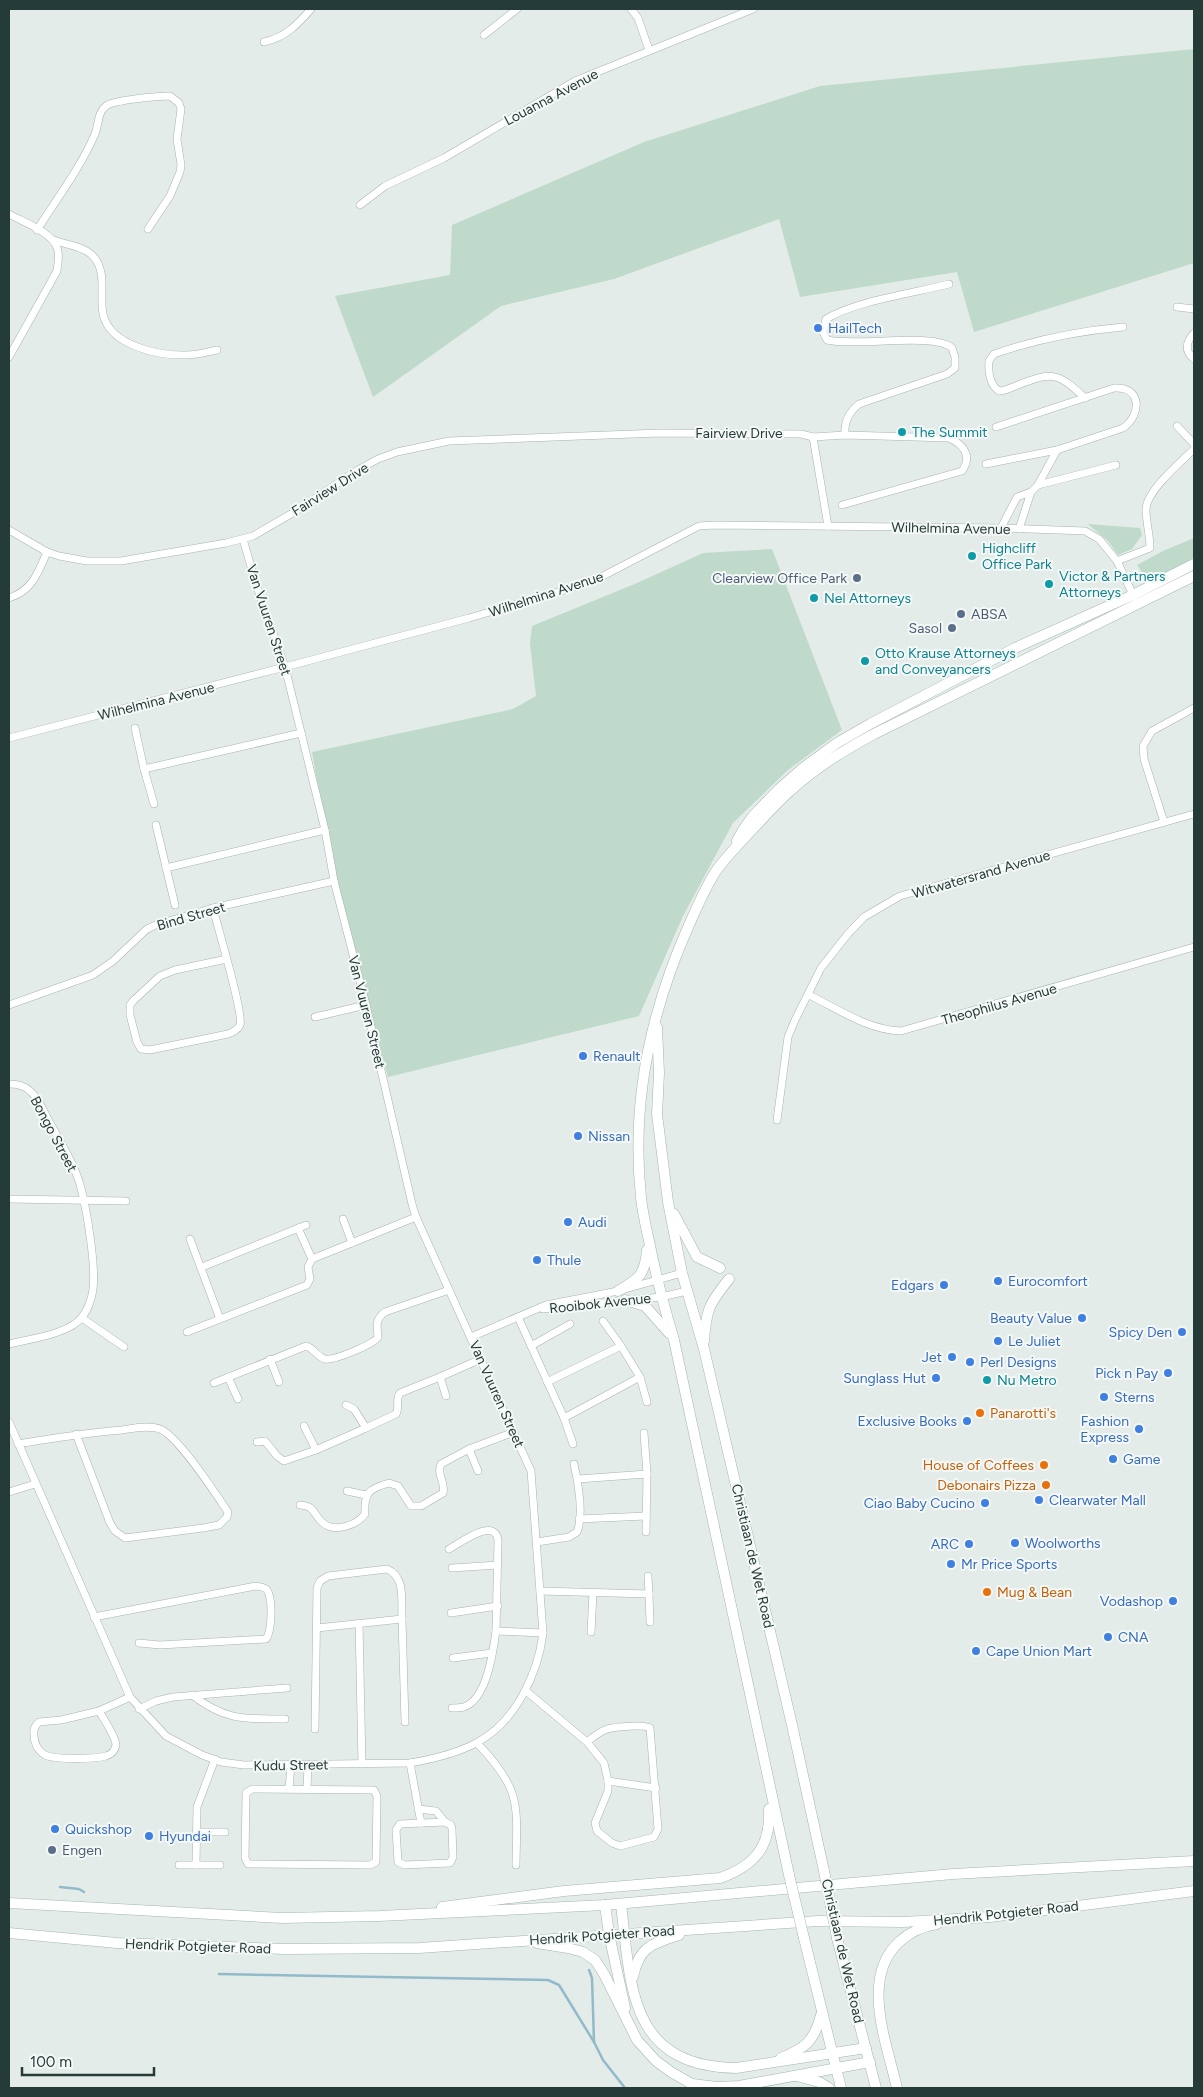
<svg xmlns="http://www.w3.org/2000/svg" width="1203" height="2097" viewBox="0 0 1203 2097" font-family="Figtree,sans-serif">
	<rect width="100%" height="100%" fill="#e4ece9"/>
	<g fill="#bfdaca">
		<polygon points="1194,49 1194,263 974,332 957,272 800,297 779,219 614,279 501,306 373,397 335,296 450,275 452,225 644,142 820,86"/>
		<polygon points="1088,524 1140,528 1142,535 1132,549 1118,555 1108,541"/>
		<polygon points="1194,538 1194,558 1148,581 1137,565 1163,551"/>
		<polygon points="772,549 842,730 788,770 733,823 683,916 639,1016 388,1077 334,881 312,752 513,709 536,696 530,644 532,626 637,583 703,553"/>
	</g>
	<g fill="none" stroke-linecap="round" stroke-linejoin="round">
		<g stroke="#92bacb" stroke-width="2.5">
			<polyline points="60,1887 79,1889 84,1892"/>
			<polyline points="589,1970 592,1978 594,2042 603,2060 625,2088"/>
			<polyline points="219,1974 548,1980 559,1985 594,2042"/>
		</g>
		<defs>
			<g id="street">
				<polyline points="631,9 638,18 649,50"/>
				<polyline points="484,35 517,9"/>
				<path d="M264,42C286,37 297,25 311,9"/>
				<polyline points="360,205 385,186 444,158 575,81 753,9"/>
				<path d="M9,214C23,222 50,231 57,247C60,255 58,263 57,271L9,357"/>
				<path d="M37,230C56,200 81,167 95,134C99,125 97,113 106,106C113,100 159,96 170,96L179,103L181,109L177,139L181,165L180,172L170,196L148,229"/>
				<path d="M53,240C64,244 83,246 92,255C108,271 99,294 103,314C110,346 159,356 187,355C197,355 207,352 217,350"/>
				<polyline points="1177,307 1194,309"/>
				<path d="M1194,333C1186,342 1184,351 1194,359"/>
				<path d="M1085,398C1058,373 1053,371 1018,385C1012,387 1006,391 999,391C990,385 988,372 989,361L994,354C1037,339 1078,331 1123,327"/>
				<polyline points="1177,426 1194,444"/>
				<path d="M996,427L1114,388C1142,386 1142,415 1123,428L1057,450L1038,485"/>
				<path d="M845,435C844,423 849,412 859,404L947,374L955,368V357L952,348C933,332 856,347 827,340L823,332L826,319C855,301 914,293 949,284"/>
				<path d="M813,437L845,435L949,438C963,444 973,456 962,471L842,505"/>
				<polyline points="986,464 1057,450"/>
				<polyline points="1001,528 1017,497 1031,492 1038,485 1116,465"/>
				<polyline points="1019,529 1031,492"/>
				<polyline points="9,530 47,552 59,556 87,561 121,561 226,543 253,536 296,511 356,471 378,459 397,452 449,441 660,433 801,434 813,437 828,526"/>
				<path d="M1117,561L1150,548C1150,535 1146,522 1146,509C1147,490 1181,462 1194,449"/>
				<path d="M9,598C32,591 38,573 47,552"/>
				<polyline points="135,728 144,769"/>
				<polyline points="9,738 285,667 469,618 575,587 601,577 699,526 715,525 1001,528 1085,531 1099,539 1117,561 1134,597"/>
				<polyline points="154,804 144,769 301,733"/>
				<polyline points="1164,822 1144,759 1143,746 1152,731 1194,708"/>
				<polyline points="156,825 175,905"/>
				<polyline points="166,868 325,830"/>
				<path d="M213,908C217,925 244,1014 240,1025C238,1030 233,1032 228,1034L150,1050L141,1049L137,1042L130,1015V1005L134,1000L160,976L175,970L227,959"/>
				<path d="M809,995C838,1009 868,1030 901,1031L1194,947"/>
				<polyline points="9,1005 93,975 113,961 147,929 158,924 213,908 334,881"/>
				<polyline points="315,1017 366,1005"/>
				<path d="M9,1084C17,1084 24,1085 30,1091C39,1098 44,1113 50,1123C61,1143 75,1165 81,1188C87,1211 96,1266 93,1289C92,1298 88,1310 82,1317C70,1334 29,1339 9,1344"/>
				<polyline points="777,1120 788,1037 795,1020 821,968 847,935 864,917 900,896 1194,814"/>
				<polyline points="9,1199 126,1201"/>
				<polyline points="343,1219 352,1243"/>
				<polyline points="298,1228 312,1259"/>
				<polyline points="190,1239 220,1319"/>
				<polyline points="202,1267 306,1225"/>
				<polyline points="543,1309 661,1297 687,1291"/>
				<polyline points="518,1317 564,1418 573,1444"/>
				<polyline points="82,1318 124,1347"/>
				<polyline points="187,1332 307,1285 310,1279 308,1267 312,1259 416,1217"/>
				<polyline points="471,1337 546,1305 618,1291 682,1273"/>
				<polyline points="531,1346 570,1324"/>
				<polyline points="621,1346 640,1377 647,1402"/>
				<polyline points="270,1359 279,1382"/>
				<polyline points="228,1377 238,1399"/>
				<polyline points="547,1382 621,1346 603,1321"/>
				<path d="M214,1383L306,1346C314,1348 317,1357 325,1359C334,1361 374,1344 378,1337C377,1325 375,1320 385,1312L449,1290"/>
				<polyline points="446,1396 440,1377 481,1359"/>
				<path d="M346,1405L354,1409L366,1428L396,1414C400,1407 395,1400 400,1393L440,1377"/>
				<polyline points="564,1418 640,1377"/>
				<path d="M9,1422L130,1697L166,1736L202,1755L221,1762L244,1765L410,1763C433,1759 456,1754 476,1743C515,1723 538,1674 543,1633L531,1471L416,1217L412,1204L366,1005L334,881L325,830L285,667L256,584L243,539"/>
				<polyline points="304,1426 316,1450 366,1428"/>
				<polyline points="257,1442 265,1441 277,1456 284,1461 316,1450"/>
				<path d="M18,1444C53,1438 87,1433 122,1430C133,1428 149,1425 160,1429C179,1437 215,1493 228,1512L227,1517L219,1525L203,1528L125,1538L115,1531L110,1523L76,1434"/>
				<polyline points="478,1471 469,1449 514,1432"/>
				<polyline points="578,1479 647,1474 644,1433"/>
				<polyline points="347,1491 366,1495"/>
				<polyline points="9,1492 35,1484"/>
				<path d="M300,1505C316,1506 313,1515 323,1523C335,1533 357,1525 365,1514C364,1493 368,1489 389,1483L398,1486L411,1506H421L443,1493C446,1482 436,1475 441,1464L469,1449"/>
				<polyline points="579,1519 646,1516"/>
				<polyline points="646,1532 647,1474"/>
				<path d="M537,1542L569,1537L577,1532C584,1515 578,1481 574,1464"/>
				<path d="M449,1549C460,1543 496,1516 498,1541L496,1631"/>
				<polyline points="452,1568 498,1565"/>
				<polyline points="540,1591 649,1594 648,1576"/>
				<polyline points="649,1594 650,1622"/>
				<polyline points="451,1613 498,1606"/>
				<path d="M94,1617L256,1586C260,1587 265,1587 267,1590C273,1599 272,1631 266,1639L160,1645L139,1643"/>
				<polyline points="359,1623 362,1764"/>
				<polyline points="317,1628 402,1619 405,1722"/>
				<polyline points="591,1632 593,1593"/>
				<polyline points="453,1658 492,1653"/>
				<path d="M526,1691L587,1742L604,1763L608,1781V1791L595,1823L597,1831L612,1843L620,1846L654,1837L658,1829L650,1728C644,1724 615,1727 607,1729C599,1732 593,1737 587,1742"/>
				<path d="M192,1695C226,1721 245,1719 285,1719"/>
				<path d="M452,1708C456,1708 460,1708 464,1707C487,1699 493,1652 496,1631L543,1633"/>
				<polyline points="139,1709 156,1701 173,1697 287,1688"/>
				<path d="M99,1711L61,1720L39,1722C34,1726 33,1730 34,1736C34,1743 38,1751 45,1755C55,1760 95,1759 106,1756C112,1754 115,1751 116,1745C116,1737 103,1718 99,1711L130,1697"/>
				<path d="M315,1729L317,1588L320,1581L328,1576L387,1569C406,1577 401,1601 402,1619"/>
				<path d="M477,1743C522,1790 517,1804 516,1865"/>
				<polyline points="410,1763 421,1823"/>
				<polyline points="608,1781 656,1788"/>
				<polygon points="252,1789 374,1790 377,1796 376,1862 370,1865 248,1864 245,1858 246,1796 246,1793"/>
				<polyline points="289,1789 291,1765"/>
				<polyline points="307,1789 308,1765"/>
				<polyline points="418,1809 436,1811 445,1822"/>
				<polygon points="445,1822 451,1825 452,1829 453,1857 450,1863 404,1865 398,1862 396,1830 400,1824"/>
				<polyline points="196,1832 225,1832"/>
				<polyline points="179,1865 220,1865"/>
				<polyline points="196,1865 197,1807 215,1759"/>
			</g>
			<g id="secondary">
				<polyline points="737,841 743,830 753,816 778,790 803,768 837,743 870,724 1015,648 1133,595 1194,564"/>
				<polyline points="657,1027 659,1073 657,1114 668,1202 682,1273 704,1349 792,1725 824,1871"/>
				<polyline points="674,1214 697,1257 720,1268"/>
				<path d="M618,1291C639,1279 645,1275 647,1250"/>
				<polyline points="625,1300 645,1306 669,1333"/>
				<path d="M704,1341C706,1310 709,1304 729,1279"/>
				<path d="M789,1875L674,1340C666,1313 659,1287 653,1260C649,1239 643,1218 641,1197C631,1103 651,1010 689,925C697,907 705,888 716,871C726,857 737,846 748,834C762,820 775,804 790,791C815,768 844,750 874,734L1194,576"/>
				<polyline points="9,1903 282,1918 379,1916 605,1905 953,1874 1194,1861"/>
				<path d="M621,1904C631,1988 629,2066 736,2068L866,2048"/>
				<polyline points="605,1905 609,1934 625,2008"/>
				<path d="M442,1907L564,1891L720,1878C754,1866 771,1847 769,1809"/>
				<polyline points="9,1933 117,1943 285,1949 419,1948 818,1921 903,1922 990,1917 1194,1891"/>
				<polyline points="804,1938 841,2088"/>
				<polyline points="837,1938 876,2088"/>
				<polyline points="537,1943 568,1948 583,1952 595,1960 604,1974 637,2040 656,2061 671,2072 692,2084 717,2087 739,2086 870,2062"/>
				<path d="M633,1977C639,1947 651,1944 679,1935"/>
				<path d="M781,2058C806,2048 814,2041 821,2015"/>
				<polyline points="797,2076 819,2082 829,2088"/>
				<path d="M897,2088C887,2044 860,1978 899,1942C910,1932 923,1926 937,1924"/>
			</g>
		</defs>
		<use href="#street" stroke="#a7b3b0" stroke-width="8"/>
		<use href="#secondary" stroke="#a3b6b2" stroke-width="11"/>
		<use href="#street" stroke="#fff" stroke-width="7"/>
		<use href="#secondary" stroke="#fff" stroke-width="10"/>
		<defs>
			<g id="secondary-bridge">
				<polyline points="824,1871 837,1938"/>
				<polyline points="789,1875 804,1938"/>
			</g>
		</defs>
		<use href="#secondary-bridge" stroke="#a3b6b2" stroke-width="11" stroke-linecap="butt"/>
		<use href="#secondary-bridge" stroke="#fff" stroke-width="10"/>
	</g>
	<g fill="#3f7fe0" stroke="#f4f8f7" stroke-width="2">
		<circle cx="818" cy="328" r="5"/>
		<circle cx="583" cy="1056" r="5"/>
		<circle cx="578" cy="1136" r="5"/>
		<circle cx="568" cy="1222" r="5"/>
		<circle cx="537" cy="1260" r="5"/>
		<circle cx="998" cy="1281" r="5"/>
		<circle cx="944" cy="1285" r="5"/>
		<circle cx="1082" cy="1318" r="5"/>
		<circle cx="1182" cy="1332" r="5"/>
		<circle cx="998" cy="1341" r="5"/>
		<circle cx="952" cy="1357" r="5"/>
		<circle cx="970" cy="1362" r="5"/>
		<circle cx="1168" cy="1373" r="5"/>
		<circle cx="936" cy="1378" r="5"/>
		<circle cx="1104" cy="1397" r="5"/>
		<circle cx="967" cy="1421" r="5"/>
		<circle cx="1139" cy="1429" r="5"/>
		<circle cx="1113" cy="1459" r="5"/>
		<circle cx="1039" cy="1500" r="5"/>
		<circle cx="985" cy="1503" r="5"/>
		<circle cx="1015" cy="1543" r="5"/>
		<circle cx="969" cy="1544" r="5"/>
		<circle cx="951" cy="1564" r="5"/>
		<circle cx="1173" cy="1601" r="5"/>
		<circle cx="1108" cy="1637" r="5"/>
		<circle cx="976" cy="1651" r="5"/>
		<circle cx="55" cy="1829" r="5"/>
		<circle cx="149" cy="1836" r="5"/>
	</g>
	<g fill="#0f9aa8" stroke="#f4f8f7" stroke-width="2">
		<circle cx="902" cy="432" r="5"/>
		<circle cx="972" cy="556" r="5"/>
		<circle cx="1049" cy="584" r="5"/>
		<circle cx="814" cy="598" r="5"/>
		<circle cx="865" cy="661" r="5"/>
		<circle cx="987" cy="1380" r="5"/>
	</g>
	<g fill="#5c6f8a" stroke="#f4f8f7" stroke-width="2">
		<circle cx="857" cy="578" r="5"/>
		<circle cx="961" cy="614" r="5"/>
		<circle cx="952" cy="628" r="5"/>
		<circle cx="52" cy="1850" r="5"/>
	</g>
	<g fill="#e8710a" stroke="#f4f8f7" stroke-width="2">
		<circle cx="980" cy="1413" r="5"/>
		<circle cx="1044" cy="1465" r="5"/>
		<circle cx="1046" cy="1485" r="5"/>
		<circle cx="987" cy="1592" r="5"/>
	</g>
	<g text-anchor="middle" stroke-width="4" stroke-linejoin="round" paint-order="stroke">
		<g font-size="14" fill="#253b38" stroke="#f4f8f7">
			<text transform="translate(551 97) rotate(-28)" y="5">Louanna Avenue</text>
			<text x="739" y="438">Fairview Drive</text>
			<text transform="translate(330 489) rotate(-32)" y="5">Fairview Drive</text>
			<text transform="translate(951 528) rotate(1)" y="5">Wilhelmina Avenue</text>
			<text transform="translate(546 594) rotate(-18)" y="5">Wilhelmina Avenue</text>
			<text transform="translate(269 620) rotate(72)" y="5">Van Vuuren Street</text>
			<text transform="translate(156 701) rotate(-14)" y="5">Wilhelmina Avenue</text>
			<text transform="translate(981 874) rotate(-16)" y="5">Witwatersrand Avenue</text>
			<text transform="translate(191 916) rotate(-16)" y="5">Bind Street</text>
			<text transform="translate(999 1004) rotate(-16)" y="5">Theophilus Avenue</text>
			<text transform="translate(367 1012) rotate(76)" y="5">Van Vuuren Street</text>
			<text transform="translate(54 1134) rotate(62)" y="5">Bongo Street</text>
			<text transform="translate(600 1303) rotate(-6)" y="5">Rooibok Avenue</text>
			<text transform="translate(497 1394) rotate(66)" y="5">Van Vuuren Street</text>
			<text transform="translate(753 1556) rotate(77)" y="5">Christiaan de Wet Road</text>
			<text transform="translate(291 1765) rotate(-1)" y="5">Kudu Street</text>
			<text transform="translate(1006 1913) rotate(-6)" y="5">Hendrik Potgieter Road</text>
			<text transform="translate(602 1935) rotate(-4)" y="5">Hendrik Potgieter Road</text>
			<text transform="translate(198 1946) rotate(2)" y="5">Hendrik Potgieter Road</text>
			<text transform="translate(843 1951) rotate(77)" y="5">Christiaan de Wet Road</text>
		</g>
		<g font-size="14" fill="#366cbe" stroke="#f4f8f7" text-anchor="start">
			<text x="828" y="333">HailTech</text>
			<text x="593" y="1061">Renault</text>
			<text x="588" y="1141">Nissan</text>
			<text x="578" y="1227">Audi</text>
			<text x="547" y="1265">Thule</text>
			<text x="1008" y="1286">Eurocomfort</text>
			<text x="934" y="1290" text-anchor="end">Edgars</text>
			<text x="1072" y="1323" text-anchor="end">Beauty Value</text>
			<text x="1172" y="1337" text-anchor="end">Spicy Den</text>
			<text x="1008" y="1346">Le Juliet</text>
			<text x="942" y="1362" text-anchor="end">Jet</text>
			<text x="980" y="1367">Perl Designs</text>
			<text x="1158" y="1378" text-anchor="end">Pick n Pay</text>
			<text x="926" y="1383" text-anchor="end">Sunglass Hut</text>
			<text x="1114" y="1402">Sterns</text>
			<text x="957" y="1426" text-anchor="end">Exclusive Books</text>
			<text x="1129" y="1426" text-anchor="end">Fashion<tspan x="1129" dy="16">Express</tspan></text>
			<text x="1123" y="1464">Game</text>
			<text x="1049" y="1505">Clearwater Mall</text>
			<text x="975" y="1508" text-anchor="end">Ciao Baby Cucino</text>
			<text x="1025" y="1548">Woolworths</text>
			<text x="959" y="1549" text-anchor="end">ARC</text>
			<text x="961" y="1569">Mr Price Sports</text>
			<text x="1163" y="1606" text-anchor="end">Vodashop</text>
			<text x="1118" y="1642">CNA</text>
			<text x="986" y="1656">Cape Union Mart</text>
			<text x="65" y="1834">Quickshop</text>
			<text x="159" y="1841">Hyundai</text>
		</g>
		<g font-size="14" fill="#0d838f" stroke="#f4f8f7" text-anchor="start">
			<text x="912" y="437">The Summit</text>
			<text x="982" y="553">Highcliff<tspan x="982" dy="16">Office Park</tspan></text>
			<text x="1059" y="581">Victor &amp; Partners<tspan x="1059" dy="16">Attorneys</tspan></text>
			<text x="824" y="603">Nel Attorneys</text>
			<text x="875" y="658">Otto Krause Attorneys<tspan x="875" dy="16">and Conveyancers</tspan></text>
			<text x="997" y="1385">Nu Metro</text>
		</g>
		<g font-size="14" fill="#4e5e75" stroke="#f4f8f7" text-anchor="end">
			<text x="847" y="583">Clearview Office Park</text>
			<text x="971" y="619" text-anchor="start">ABSA</text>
			<text x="942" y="633">Sasol</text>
			<text x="62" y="1855" text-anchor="start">Engen</text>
		</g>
		<g font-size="14" fill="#c56008" stroke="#f4f8f7" text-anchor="start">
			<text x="990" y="1418">Panarotti's</text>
			<text x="1034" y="1470" text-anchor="end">House of Coffees</text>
			<text x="1036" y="1490" text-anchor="end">Debonairs Pizza</text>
			<text x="997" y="1597">Mug &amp; Bean</text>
		</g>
	</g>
	<rect width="1203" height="2097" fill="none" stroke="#253b38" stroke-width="20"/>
	<path d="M22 2067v8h132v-8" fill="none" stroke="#253b38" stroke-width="2.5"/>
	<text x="30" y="2067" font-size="15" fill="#253b38" stroke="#f4f8f7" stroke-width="4" paint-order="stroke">100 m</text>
</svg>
